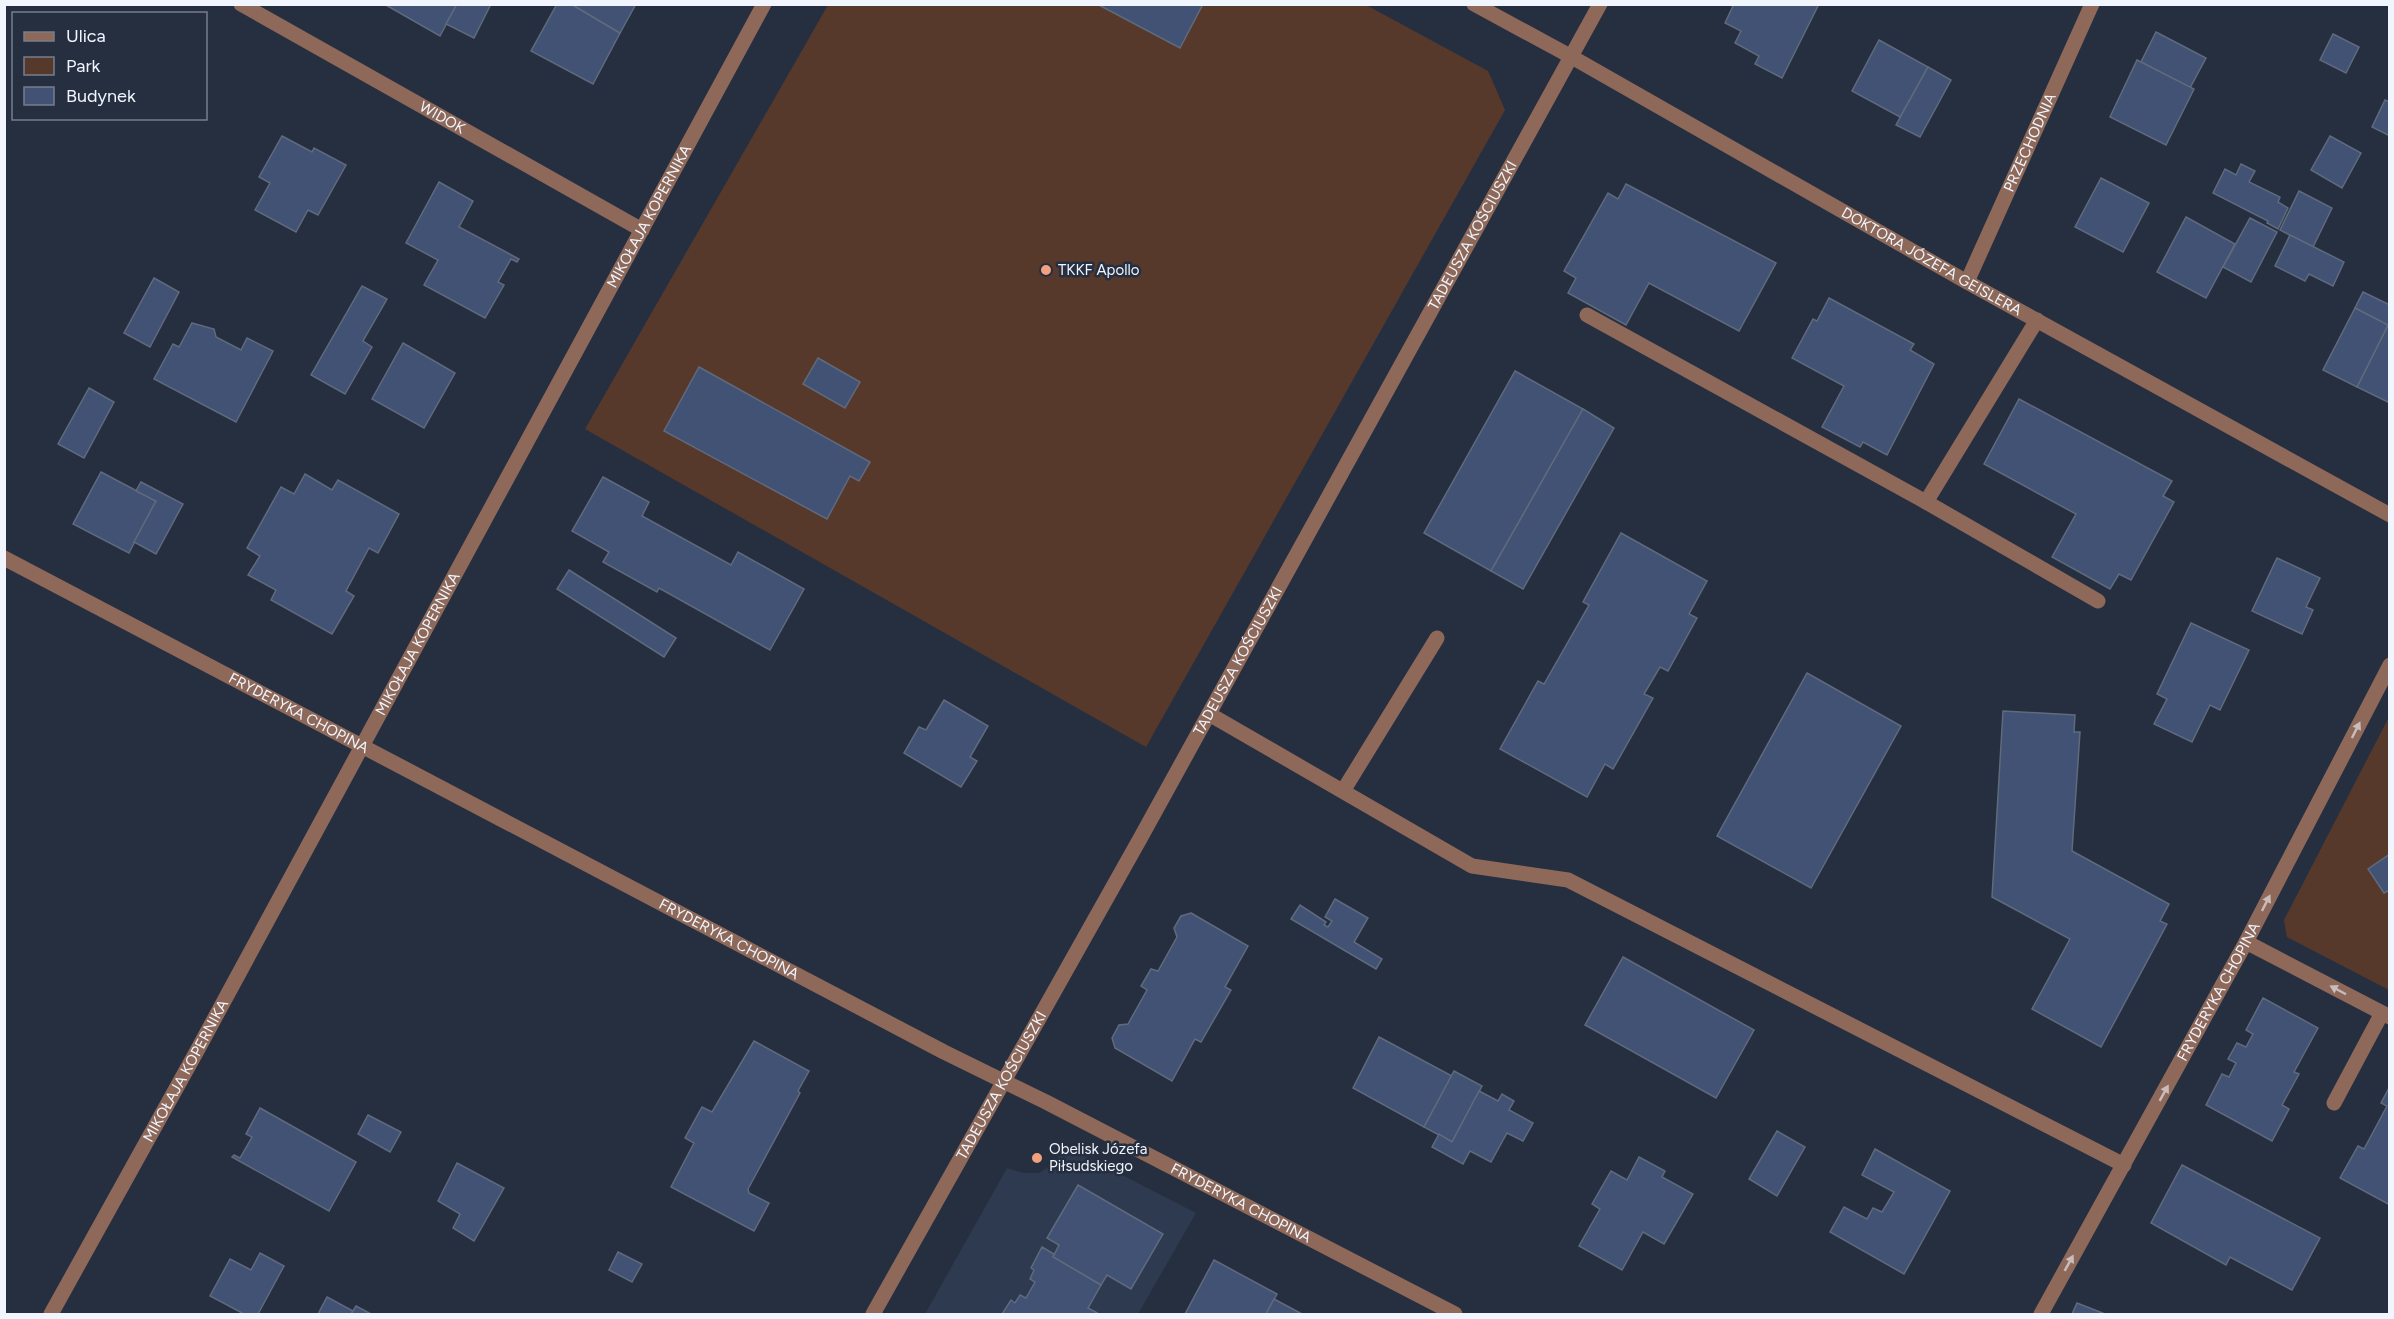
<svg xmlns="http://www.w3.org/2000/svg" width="2394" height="1319" viewBox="0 0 2394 1319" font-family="Figtree,sans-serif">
	<rect width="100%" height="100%" fill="#262f40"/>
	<polygon fill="#2e3a50" points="1066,1146 1196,1213 1138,1314 925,1314 1007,1168 1023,1173 1039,1173 1055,1162"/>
	<g fill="#57392c">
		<polygon points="828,5 1366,5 1488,71 1505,110 1146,747 585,429"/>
		<polygon points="2389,717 2389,854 2368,869 2384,893 2389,890 2389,990 2287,937 2284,920"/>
	</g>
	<g fill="#415274" stroke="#606a7d" stroke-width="1.5">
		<polygon points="384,4 457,4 440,36"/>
		<polygon points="457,4 491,4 474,38 446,24"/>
		<polygon points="557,4 571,4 620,33 593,84 531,51"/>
		<polygon points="571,4 636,4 620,33"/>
		<polygon points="1097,4 1203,4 1180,48"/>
		<polygon points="1734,4 1819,4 1782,78 1755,64 1759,56 1735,43 1741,31 1725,23"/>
		<polygon points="2156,32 2206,58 2190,88 2141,62"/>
		<polygon points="2333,34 2359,47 2346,73 2320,60"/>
		<polygon points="1879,40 1928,67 1900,117 1852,91"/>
		<polygon points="2137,60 2194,89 2166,145 2110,117"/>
		<polygon points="1928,67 1951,80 1920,137 1896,125"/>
		<polygon points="2385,100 2390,102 2390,136 2372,127"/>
		<polygon points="282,136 312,152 314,148 346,165 318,215 308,210 296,232 255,210 270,183 259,177"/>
		<polygon points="2330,136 2361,153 2342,188 2311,170"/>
		<polygon points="2241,164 2255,171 2249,182 2280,197 2278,202 2288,208 2278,229 2267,223 2268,221 2213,193 2225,169 2236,175"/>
		<polygon points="2101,178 2149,203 2123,252 2075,227"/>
		<polygon points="439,182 473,201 459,227 519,259 517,262 511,259 498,282 504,285 485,318 424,285 438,260 406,243"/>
		<polygon points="1626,184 1776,263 1739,331 1649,283 1626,325 1568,293 1576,278 1564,271 1608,193 1618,199"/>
		<polygon points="2299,191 2332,208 2313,247 2280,230"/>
		<polygon points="2186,217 2235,244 2206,298 2157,272"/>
		<polygon points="2250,218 2277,232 2251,282 2223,267"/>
		<polygon points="2290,235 2344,262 2333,286 2309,274 2305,281 2275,266"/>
		<polygon points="154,278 179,292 150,347 124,333"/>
		<polygon points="362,286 387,299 363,341 372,347 345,394 311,375"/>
		<polygon points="2363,292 2390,305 2390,403 2357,387 2388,325 2355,308"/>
		<polygon points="1829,298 1914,344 1910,350 1934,364 1887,455 1863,442 1860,447 1822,427 1844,386 1792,358 1813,319 1817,321"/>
		<polygon points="2355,308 2388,325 2357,387 2323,370"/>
		<polygon points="192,323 214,329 216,337 241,350 247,338 273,351 236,422 154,379 173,344 179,347"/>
		<polygon points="403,343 455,373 424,428 372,399"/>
		<polygon points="818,358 860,382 845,408 803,384"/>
		<polygon points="699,367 870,462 859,481 850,476 827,519 664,431"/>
		<polygon points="1515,371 1583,409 1491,571 1424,533"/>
		<polygon points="89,388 114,402 84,458 58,444"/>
		<polygon points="2019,399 2172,481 2163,496 2174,502 2131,580 2119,574 2110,589 2052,557 2076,514 1984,464"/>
		<polygon points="1583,409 1614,428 1523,589 1491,571"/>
		<polygon points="101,472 156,501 129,553 73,524"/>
		<polygon points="305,474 332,490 338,480 399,514 378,553 369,548 346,591 354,596 332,634 271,600 276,590 248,575 260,556 247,548 281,487 294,494"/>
		<polygon points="603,477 649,502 642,516 731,565 738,552 804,589 770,650 659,588 657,592 603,562 609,552 572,531"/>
		<polygon points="141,482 183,504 156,554 134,542 156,501 136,491"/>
		<polygon points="1621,533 1707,581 1689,614 1697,618 1668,671 1660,667 1644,694 1653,698 1613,769 1605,764 1587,797 1500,749 1538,681 1544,684 1589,605 1583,602"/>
		<polygon points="2277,558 2320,578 2306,607 2313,610 2302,634 2252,611"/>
		<polygon points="569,570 676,638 664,657 557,589"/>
		<polygon points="2191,623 2249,650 2220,710 2210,705 2192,742 2154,724 2167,699 2157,694"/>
		<polygon points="1807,673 1901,726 1811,888 1717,836"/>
		<polygon points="944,700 988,726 970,757 977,761 961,787 904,753 919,727 926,730"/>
		<polygon points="2003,711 2075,715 2074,732 2080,732 2072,851 2169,904 2160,921 2167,924 2101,1047 2032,1009 2070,939 1992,897"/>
		<polygon points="2390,854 2390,890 2384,893 2368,869"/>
		<polygon points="1335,899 1368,918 1354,942 1382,959 1376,969 1291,919 1300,905 1326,922 1324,925 1328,927 1332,921 1325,917"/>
		<polygon points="1191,913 1248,946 1225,987 1231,990 1201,1042 1195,1039 1172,1081 1115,1048 1112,1038 1119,1025 1128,1024 1147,990 1141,986 1151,969 1158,971 1177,937 1174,928 1181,916"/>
		<polygon points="1623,957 1754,1030 1716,1098 1585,1025"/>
		<polygon points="2263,998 2318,1028 2294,1072 2299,1074 2282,1105 2289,1109 2272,1141 2206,1105 2222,1074 2229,1077 2236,1063 2228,1059 2237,1043 2246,1047 2253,1034 2246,1030"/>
		<polygon points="1379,1037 1452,1076 1424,1127 1353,1088"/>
		<polygon points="754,1041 809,1071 798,1091 800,1093 748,1189 749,1193 769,1203 754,1231 671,1187 694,1143 685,1138 702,1107 712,1112"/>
		<polygon points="1454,1071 1482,1086 1452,1142 1424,1127"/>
		<polygon points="2390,1086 2390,1205 2340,1178 2358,1146 2364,1149 2387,1106 2381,1103"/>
		<polygon points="1479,1091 1498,1101 1502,1094 1514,1101 1509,1110 1533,1123 1523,1141 1507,1133 1491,1162 1470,1151 1463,1164 1432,1147 1439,1134 1452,1142"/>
		<polygon points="260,1108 356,1162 329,1211 232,1157 234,1155 240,1158 252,1137 246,1134"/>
		<polygon points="368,1115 401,1132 390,1152 358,1134"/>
		<polygon points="1777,1131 1805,1147 1777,1196 1749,1179"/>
		<polygon points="1875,1149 1950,1191 1904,1274 1830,1232 1844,1207 1867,1219 1873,1208 1882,1212 1894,1192 1862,1175"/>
		<polygon points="1639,1157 1665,1171 1662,1177 1693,1194 1664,1244 1643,1232 1622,1270 1579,1246 1600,1209 1592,1204 1611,1171 1627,1180"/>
		<polygon points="457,1163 504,1188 474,1241 453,1228 460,1214 438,1201"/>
		<polygon points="2182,1165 2320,1238 2292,1290 2230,1257 2226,1265 2151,1223"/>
		<polygon points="1078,1185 1163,1234 1131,1289 1107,1275 1101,1285 1053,1257 1059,1245 1047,1238"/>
		<polygon points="1042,1247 1054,1254 1053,1257 1101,1285 1088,1308 1099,1314 1002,1314 1011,1300 1015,1303 1020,1295 1026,1298 1035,1282 1030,1279 1034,1270 1031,1268"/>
		<polygon points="618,1252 642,1264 632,1282 609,1270"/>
		<polygon points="260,1253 284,1266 258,1314 244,1314 210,1296 230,1259 251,1270"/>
		<polygon points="1214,1260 1277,1294 1266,1314 1185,1314"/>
		<polygon points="327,1297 353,1311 351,1314 318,1314"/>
		<polygon points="1274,1299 1302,1314 1266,1314"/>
		<polygon points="2077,1303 2105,1314 2072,1314"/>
		<polygon points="356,1306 371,1314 351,1314"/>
	</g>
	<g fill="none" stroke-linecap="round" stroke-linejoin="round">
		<g stroke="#8e6959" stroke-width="15">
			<polyline points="1587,315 1926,502"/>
			<polyline points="2037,320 1926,502 2098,601"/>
			<polyline points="1209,714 1472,866 1568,880 2124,1165"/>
			<polyline points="1343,791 1437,638"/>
			<polyline points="2334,1103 2382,1013"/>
		</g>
		<g stroke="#8e6959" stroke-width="15">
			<path id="s1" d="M241,4L642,230"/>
			<path id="s2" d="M1474,4L1570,56L1967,282L2390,515"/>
			<path id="s3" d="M1967,282L2092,4"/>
			<path id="s4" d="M4,558L944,1052L1046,1102L1455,1314"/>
			<polyline points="2246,942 2390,1017"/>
			<path id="s5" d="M51,1314L198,1049L764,4"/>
			<path id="s6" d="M873,1314L1141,837L1600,4"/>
			<path id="s7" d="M2041,1314L2246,942L2390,665"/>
		</g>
	</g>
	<defs><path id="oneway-solid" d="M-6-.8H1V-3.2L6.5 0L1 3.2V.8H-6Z" transform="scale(1.5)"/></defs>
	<g fill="#c9bdbc">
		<use href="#oneway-solid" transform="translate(2356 730) rotate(-63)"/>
		<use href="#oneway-solid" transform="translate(2266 903) rotate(-63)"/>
		<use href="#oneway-solid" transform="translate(2338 990) rotate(-152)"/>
		<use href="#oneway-solid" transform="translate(2164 1093) rotate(-61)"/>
		<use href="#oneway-solid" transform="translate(2069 1263) rotate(-61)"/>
	</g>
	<g fill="#f1a17d" stroke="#262f40" stroke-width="2">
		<circle cx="1046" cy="270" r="6"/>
		<circle cx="1037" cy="1158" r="6"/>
	</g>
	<g text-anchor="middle" stroke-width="5" stroke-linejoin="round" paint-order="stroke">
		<g font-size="15" fill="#f0f5fe" stroke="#262f40">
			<text dy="5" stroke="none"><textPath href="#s1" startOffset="231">WIDOK</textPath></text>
			<text dy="5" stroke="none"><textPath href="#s3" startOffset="153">PRZECHODNIA</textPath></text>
			<text dy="5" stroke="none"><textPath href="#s5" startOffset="1250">MIKOŁAJA KOPERNIKA</textPath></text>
			<text dy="5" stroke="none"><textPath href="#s6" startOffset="1234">TADEUSZA KOŚCIUSZKI</textPath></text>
			<text dy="5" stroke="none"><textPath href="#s2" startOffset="525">DOKTORA JÓZEFA GEISLERA</textPath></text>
			<text dy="5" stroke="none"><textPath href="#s5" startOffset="764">MIKOŁAJA KOPERNIKA</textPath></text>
			<text dy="5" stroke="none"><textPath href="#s6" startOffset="748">TADEUSZA KOŚCIUSZKI</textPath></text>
			<text dy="5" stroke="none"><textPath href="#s4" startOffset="333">FRYDERYKA CHOPINA</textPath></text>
			<text dy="5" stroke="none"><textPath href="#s4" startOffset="819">FRYDERYKA CHOPINA</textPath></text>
			<text dy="5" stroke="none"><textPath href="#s7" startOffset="368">FRYDERYKA CHOPINA</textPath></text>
			<text dy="5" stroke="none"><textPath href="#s5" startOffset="278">MIKOŁAJA KOPERNIKA</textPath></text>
			<text dy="5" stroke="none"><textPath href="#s6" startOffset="262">TADEUSZA KOŚCIUSZKI</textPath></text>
			<text dy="5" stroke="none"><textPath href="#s4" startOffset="1395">FRYDERYKA CHOPINA</textPath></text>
		</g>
		<g font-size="15" fill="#f0f5fe" stroke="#262f40" text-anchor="start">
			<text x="1058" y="275">TKKF Apollo</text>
			<text x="1049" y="1154">Obelisk Józefa<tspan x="1049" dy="17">Piłsudskiego</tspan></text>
		</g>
	</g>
	<rect width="2394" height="1319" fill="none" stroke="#f0f5fe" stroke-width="12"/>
	<rect x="12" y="12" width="195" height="108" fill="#262f40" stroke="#777e8c" stroke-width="1.5"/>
	<rect x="24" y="32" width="30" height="9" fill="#8e6959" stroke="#777e8c" stroke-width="1.5"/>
	<text x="66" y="42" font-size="18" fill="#f0f5fe">Ulica</text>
	<rect x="24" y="57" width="30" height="18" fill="#57392c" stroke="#777e8c" stroke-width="1.5"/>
	<text x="66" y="72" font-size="18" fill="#f0f5fe">Park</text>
	<rect x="24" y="87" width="30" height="18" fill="#415274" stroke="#777e8c" stroke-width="1.5"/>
	<text x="66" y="102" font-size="18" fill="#f0f5fe">Budynek</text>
</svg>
